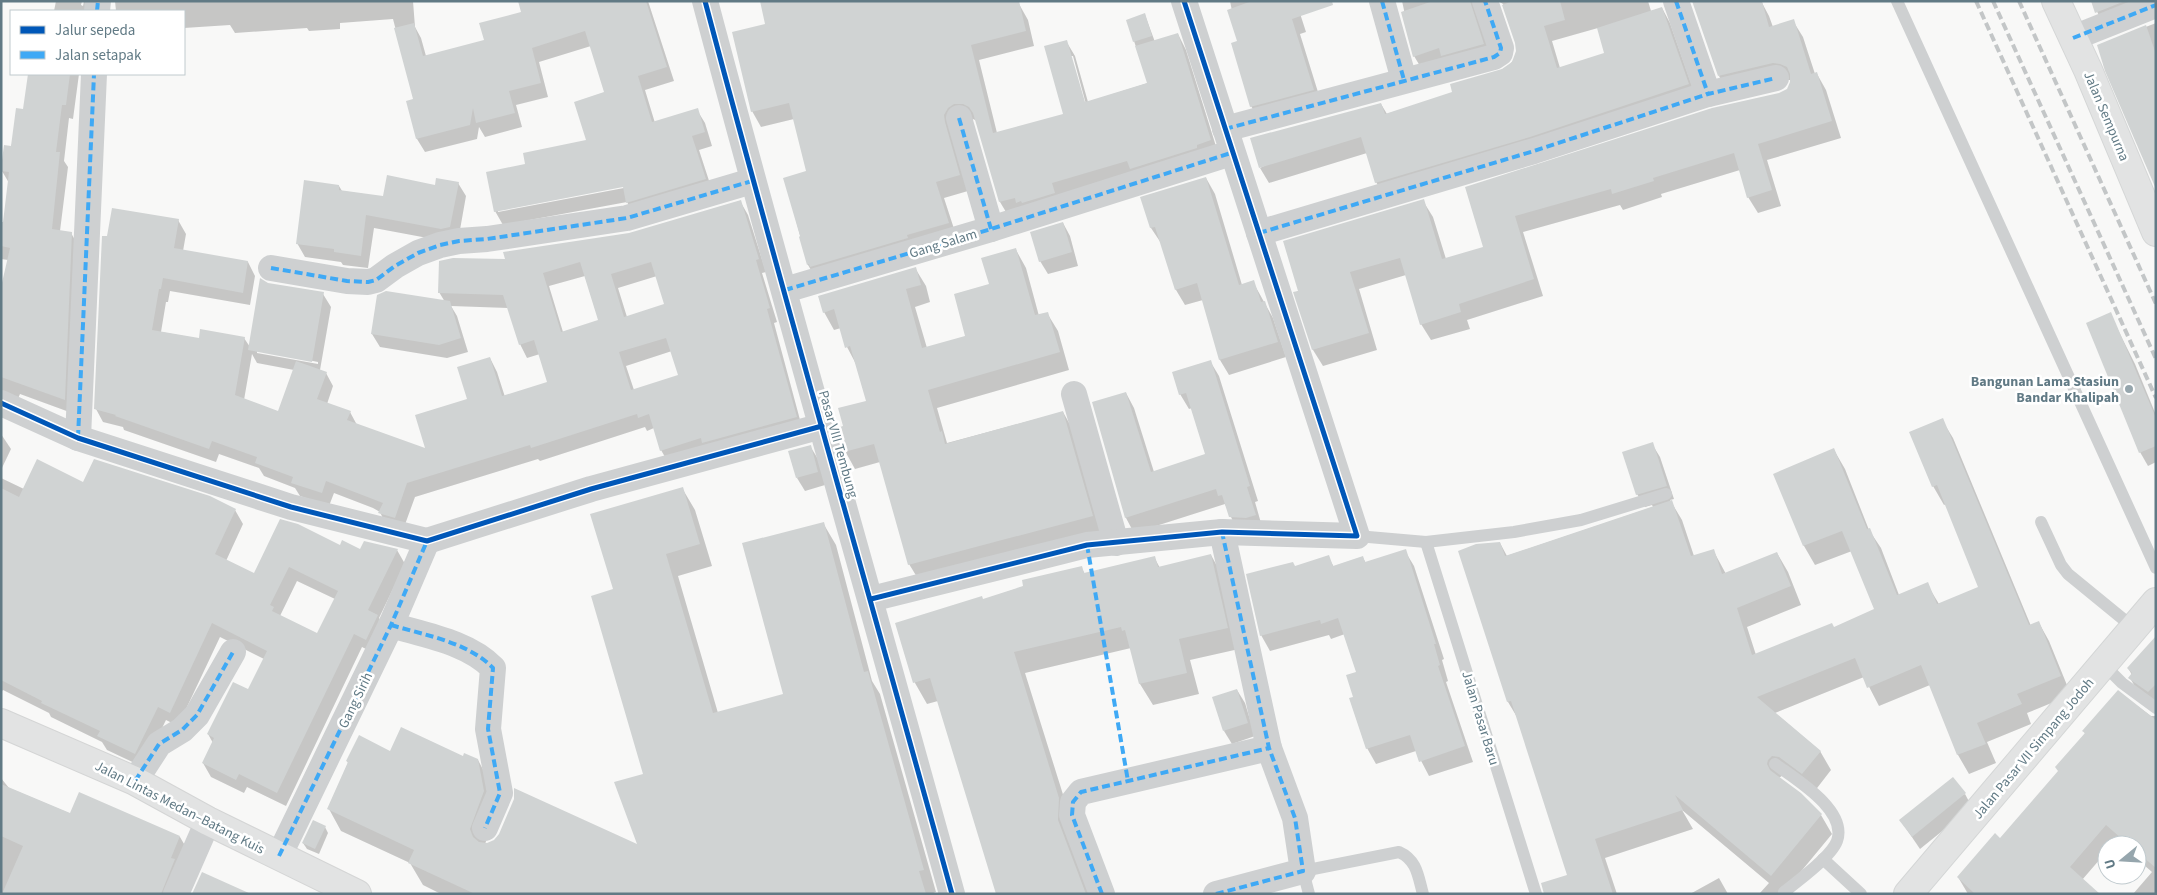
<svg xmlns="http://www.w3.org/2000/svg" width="2157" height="895" viewBox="0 0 2157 895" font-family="'Source Sans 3',sans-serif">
	<rect width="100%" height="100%" fill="#f8f8f7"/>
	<g fill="#0003" fill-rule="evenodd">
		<polygon points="56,1 82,1 81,5 83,6 84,1 93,1 91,11 54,11"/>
		<path d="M115,1H413L415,27L421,38L426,56L485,41L523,13L519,1H648L674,81L645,90L655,123L697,110L705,123L712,146L699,150L713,193L635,216L627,202L503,225L495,211L527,165L587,141L605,93L591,46L539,62L548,97L516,105L522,127L485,137L479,127L477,139L425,152L417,139L414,100L393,19L340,23V29L309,31L307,28L235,33L230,25L184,28V11H116ZM629,185V187L498,212V210Z"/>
		<polygon points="1230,1 1296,1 1306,32 1300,34 1322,105 1260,121 1251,106"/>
		<path d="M1402,1H1648L1651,11L1662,8L1670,23L1697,100L1385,197L1376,182L1367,153L1269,183L1260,168L1381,104L1387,114L1454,93L1509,66L1516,56L1517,43L1503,4L1498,1L1492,60L1423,71L1414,56ZM1598,28L1606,54L1560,68L1552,41Z"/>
		<polygon points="1761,1 1769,16 1773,27 1793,21 1803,37 1815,74 1817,74 1826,90 1841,138 1767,160 1781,206 1758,213 1748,197 1740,170 1661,194 1662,197 1623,210 1620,205 1523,232 1543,296 1467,320 1470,329 1431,340 1421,324 1406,275 1359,289 1377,350 1323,366 1313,350 1295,293 1423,201 1433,217 1446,259 1485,248 1467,188 1780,94 1788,89 1792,82 1790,80 1782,80 1728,92 1719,76"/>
		<polygon points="2092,1 2156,1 2104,26"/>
		<path d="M1019,4L1028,20L1034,46L979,60L997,133L1064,115L1066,41L1075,56L1088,102L1148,83L1134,41L1145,15L1155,42L1178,34L1186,50L1219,156L1009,217L1000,202L977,121L973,119L968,191L944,198L957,238L817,280L808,265L785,179L807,172L794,119L761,127L752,111L767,25ZM1070,56H1073L1087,108H1085Z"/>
		<polygon points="2156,23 2156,185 2099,45"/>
		<polygon points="29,74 79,74 73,119 69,118 64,161 68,167 60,231 71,233 79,247 72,413 20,394 16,403 1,401 1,293 8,260 1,259 1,223 4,224 9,183 2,171 24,111"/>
		<polygon points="1206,178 1215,194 1242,285 1253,282 1273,318 1286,357 1229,375 1220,360 1203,300 1185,305 1176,290 1161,243 1151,228 1142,198"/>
		<polygon points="458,183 466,196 458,241 449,242 374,228 368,268 343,265 341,262 305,257 297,243 339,186 342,191 384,197"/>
		<path d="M740,201L748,215L766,272L762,273L777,322L774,323L803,431L669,464L661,450L654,428L647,431L645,427L540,461L538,459L415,497L403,530L387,527L380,512L373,508L334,493L329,506L300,496L295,488L264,476L259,468L219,454L216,462L124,430L123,427L103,422L96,409L178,220L186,234L183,251L248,262L255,276L250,305L170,291L168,302H166L161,332L200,339L244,338L250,347L268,284L323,294L331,307L320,370L326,373L333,386L327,404L350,412L357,425L427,450L469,400L490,358L497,372L505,397L549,383L540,354L527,358L520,344L508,308L451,306L457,316L468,352L447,358L380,347L372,334L445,302L439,292L506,261L630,234ZM585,276L599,321L563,332L549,286ZM657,276L666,305L627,317L618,288ZM257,350L318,362V364L257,353ZM672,351L679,376L634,390L626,366ZM252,354L257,363L294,370L279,412L244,400Z"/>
		<polygon points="1063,223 1070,236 1078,266 1048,274 1040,261"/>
		<polygon points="1016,250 1026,268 1039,316 1047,313 1058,331 1069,370 937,408 947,443 1063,412 1073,430 1102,533 920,582 909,564 880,462 855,469 845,451 845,427 867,402 856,364 847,347 841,328 834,330 824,312 915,268 926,286 930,302 915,307 927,348 967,336 990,285"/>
		<polygon points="2110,314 2135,364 2156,415 2156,462 2148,466 2140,452"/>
		<polygon points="1210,361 1219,376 1258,501 1255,502 1263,530 1238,532 1225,504 1134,533 1126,518 1094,403 1126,393 1134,408 1154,472 1207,455 1192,408 1189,409 1180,394"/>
		<polygon points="1942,420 1953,438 2031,626 2039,623 2049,641 2071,695 2027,713 2031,724 1987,742 1996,763 1969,774 1958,755 1930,685 1879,706 1864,677 1775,713 1820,751 1831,770 1814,792 1783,775 1779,778 1821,815 1832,834 1789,886 1794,894 1759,894 1769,883 1682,810 1693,829 1605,858 1617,894 1554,894 1569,876 1517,717 1508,702 1500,543 1507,556 1653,507 1652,505 1645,507 1637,494 1652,444 1660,457 1674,499 1670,500 1682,520 1694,556 1713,550 1726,574 1777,553 1788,572 1801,605 1747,627 1756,655 1834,628 1875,610 1852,551 1815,565 1804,546 1775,474 1834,450 1845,469 1869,530 1881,548 1899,595 1927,584 1939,604 1980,588 1946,504 1944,505 1933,486"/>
		<polygon points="1,434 11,449 1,470"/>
		<polygon points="810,446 818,459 825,485 805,491 797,478"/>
		<path d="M1,478L24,489L84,484L209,498L235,510L243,524L226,561L254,575L340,546L361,551L397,550L405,564L379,618L385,630L374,653L362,647L286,806L247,787L244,793L211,777L203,763L213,743L208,734L249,691L264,659L220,637L178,726L166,720L143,767L107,750L102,742L51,717L49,713L3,690L1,692ZM297,581L335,599L318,635L280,616Z"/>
		<polygon points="682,488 695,510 712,566 678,576 718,713 785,695 823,523 836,545 872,681 880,694 936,892 931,894 441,894 423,885 410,863 341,831 329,809 348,763 347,761 391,752 463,758 478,760 490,783 496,814 485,844 639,847 644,775 615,590"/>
		<polygon points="1405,551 1414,566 1444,659 1442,660 1448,681 1446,682 1473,762 1429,776 1416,751 1376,764 1367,748 1355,698 1357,673 1345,634 1331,639 1329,635 1270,651 1261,635 1295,567 1328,557 1334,567 1363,558 1366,563"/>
		<polygon points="1211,555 1223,577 1239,649 1190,660 1199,694 1153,705 1140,684 1131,648 1025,673 1071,820 1089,894 998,894 938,701 927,704 915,683 896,624 983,600 1081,567 1085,574 1154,557 1160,568"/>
		<polygon points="2156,638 2156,707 2140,695 2130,678 2132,675 2128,668"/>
		<polygon points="1237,690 1245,703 1255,736 1232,744 1224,731"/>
		<polygon points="2118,692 2151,716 2156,716 2156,894 2133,894 2152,872 2137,859 2137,845 2121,845 2116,841 2113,845 2107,845 2107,851 2082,880 2098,894 1968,894 1958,877 2000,840 2059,772 2085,734 2084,731"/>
		<polygon points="1,778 9,788 71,814 180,837 191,856 179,894 1,894"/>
		<polygon points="1965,794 1972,807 1920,849 1901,821"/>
		<polygon points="325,827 328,833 319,854 307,849 303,843"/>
		<polygon points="1719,878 1728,894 1690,894"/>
	</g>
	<g fill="#d0d3d3" fill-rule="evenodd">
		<polygon points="518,1 646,1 667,67 638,76 652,122 698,108 705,132 692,136 706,179 626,203 623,187 494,212 486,172 525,164 523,153 586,140 574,102 604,92 585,31 532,48 541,83 509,91 515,113 476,123 473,108 470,125 416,139 406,101 413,99 394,28 414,23 423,56 484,40 479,23 521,12"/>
		<polygon points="760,1 1019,1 1026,31 971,45 993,133 1063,114 1044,46 1067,40 1085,102 1147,83 1135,46 1178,33 1211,140 1197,145 1197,148 1130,169 1127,161 1052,183 1055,193 1022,203 1021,201 1016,203 1015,198 999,202 973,113 969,107 963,104 954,104 948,108 944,115 945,122 960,175 936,182 949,223 907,235 908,238 810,267 809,264 807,265 799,237 800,236 783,178 806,171 789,103 751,112 732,32 765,24"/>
		<polygon points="1252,1 1332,1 1333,5 1292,19 1314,90 1250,107 1231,43 1237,41 1227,10"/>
		<polygon points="1433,1 1470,1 1484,44 1441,56 1439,48 1413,57 1401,12"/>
		<polygon points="1513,1 1560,1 1565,20 1544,26 1557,68 1604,53 1597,28 1662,7 1689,84 1530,137 1375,183 1361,137 1259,168 1250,138 1381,103 1385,114 1452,92 1450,84 1502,69 1512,62 1516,51 1515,43 1502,5"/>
		<polygon points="1692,1 1762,1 1769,27 1794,19 1811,74 1817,72 1832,121 1758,144 1772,190 1747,198 1734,153 1653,178 1654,181 1612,194 1611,189 1515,216 1534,279 1459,304 1461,312 1420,325 1400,258 1350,272 1369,333 1312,350 1293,292 1298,291 1283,241 1424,199 1442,259 1483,247 1465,187 1712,108 1779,93 1787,89 1790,82 1790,74 1787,67 1780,64 1773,63 1718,76"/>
		<polygon points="2091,1 2125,1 2095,13"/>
		<polygon points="1145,13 1152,36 1133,42 1126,20"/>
		<polygon points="2146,25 2156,54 2156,189 2105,71 2097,45"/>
		<polygon points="28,74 70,74 66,105 62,105 56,152 60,152 52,229 72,232 65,400 1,377 1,287 10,248 1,246 1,222 3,222 9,172 1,171 1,168 4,145 11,146 16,108 23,109"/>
		<polygon points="387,175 435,185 436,178 459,182 450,227 441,229 366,215 361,256 334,252 334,249 296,244 304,180 339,185 339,190 383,196"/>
		<polygon points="1206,177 1239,285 1254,280 1261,302 1265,301 1278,342 1219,360 1197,283 1175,290 1155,227 1150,228 1140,197"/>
		<path d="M741,200L759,259L756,260L770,308L767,309L797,417L702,443L701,438L660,451L649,414L638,418L637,414L531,448L530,445L407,483L395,518L378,513L383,503L326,481L322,493L291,483L293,477L255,463L257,457L212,441L209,449L115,416L116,415L94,409L102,236H107L112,208L179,219L174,248L248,261L243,293L163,278L161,289H159L152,330L199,338L200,329L245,337L235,395L278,411L296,361L327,372L317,399L351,411L347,420L425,448L415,415L467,399L457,367L490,357L502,396L547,382L534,340L519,345L503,295L438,293L439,261L453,258L505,259L503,252L629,233ZM580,262L598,320L561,332L543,273ZM651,262L664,304L624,317L611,274ZM666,338L678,375L631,390L619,352Z"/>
		<polygon points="1063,222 1072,252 1039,262 1030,232"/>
		<polygon points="1016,248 1035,315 1048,312 1060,352 928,390 940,432 942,431 945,444 1063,411 1093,516 908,565 874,444 844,452 837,428 843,426 838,408 866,401 850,346 845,348 834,309 823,313 818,296 916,267 921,285 906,289 922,348 965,336 954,294 989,284 981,258"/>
		<polygon points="260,278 268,283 324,292 312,362 248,350"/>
		<polygon points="386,291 450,301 461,338 439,345 371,334 377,295"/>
		<polygon points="2111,312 2156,418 2156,446 2139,453 2086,323"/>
		<polygon points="1211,360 1250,486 1247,487 1256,515 1246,518 1229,517 1222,495 1218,496 1216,489 1125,518 1092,402 1126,392 1151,472 1205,454 1186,393 1179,395 1172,372"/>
		<polygon points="1943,418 2029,625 2039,621 2061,676 2017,694 2022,704 1977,723 1986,744 1957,755 1921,665 1867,688 1855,658 1757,697 1821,751 1802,774 1779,757 1772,756 1768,760 1767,764 1770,770 1801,793 1822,814 1771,876 1675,795 1683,810 1595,839 1613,894 1544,894 1541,883 1567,875 1511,701 1507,702 1458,551 1476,544 1500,542 1505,556 1672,500 1691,556 1714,549 1722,574 1777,552 1791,586 1737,608 1752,655 1832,623 1834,627 1874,609 1842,531 1803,546 1773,474 1834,448 1867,529 1870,528 1897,595 1928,582 1937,604 1978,587 1937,485 1932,487 1909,432"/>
		<polygon points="1653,442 1667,486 1636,495 1622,452"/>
		<polygon points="811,445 818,472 796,478 788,451"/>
		<path d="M37,459L83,482L94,459L210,496L236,509L215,554L254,573L280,519L298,524L340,545L342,540L360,549L364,541L398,549L368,610L378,615L366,640L354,634L277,793L239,774L236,780L202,763L214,738L207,734L233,682L248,689L267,651L212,623L170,713L158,707L135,754L97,736L100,731L41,703L42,701L1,680V488L19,497ZM289,567L338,591L317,633L272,611L274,607L270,605Z"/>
		<polygon points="683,487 700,544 666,554 713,713 783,694 742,543 824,522 864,672 868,671 924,870 919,871 926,894 475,894 408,863 414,850 327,809 348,762 346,761 359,735 390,751 401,727 463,756 464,753 478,759 484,791 470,829 473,837 479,842 487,843 494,840 499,834 514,799 514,788 637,844 614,782 643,774 591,596 613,589 590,514"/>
		<polygon points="1406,549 1436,644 1434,644 1440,665 1438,666 1465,746 1419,762 1410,735 1366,749 1349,698 1353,697 1346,675 1356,672 1338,618 1321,624 1320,620 1260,636 1246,574 1293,562 1295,566 1329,555 1333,566 1363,556 1365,562"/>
		<polygon points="1211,554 1228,628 1179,639 1187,673 1139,684 1125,630 1122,631 1121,627 1014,652 1059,798 1058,820 1086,894 996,894 930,678 913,683 895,623 982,596 983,599 1023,586 1022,580 1082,566 1084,573 1155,556 1158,567"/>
		<polygon points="2156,636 2156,684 2148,692 2128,678 2132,673 2127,668"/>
		<polygon points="1237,689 1248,723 1223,731 1212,697"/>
		<polygon points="2118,690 2156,720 2156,868 2137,852 2137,845 2129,845 2106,825 2070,867 2100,894 1975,894 1957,877 1995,833 2000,838 2058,771 2055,767 2085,733 2082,731"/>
		<polygon points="1953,777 1966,793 1912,837 1899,820"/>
		<polygon points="1,784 70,813 79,792 180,836 171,858 175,859 161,894 2,894 23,846 1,836"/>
		<polygon points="313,820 326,826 315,849 302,843"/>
		<polygon points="202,872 251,894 192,894"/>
	</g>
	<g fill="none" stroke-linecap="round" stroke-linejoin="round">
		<defs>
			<polyline id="secondary" points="2056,1 2088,70 2156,232"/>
			<polyline id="primary" points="1908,894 2156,602"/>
			<polyline id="highway" points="1,723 135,781 208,821 357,894"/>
		</defs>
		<use href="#secondary" stroke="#d4d6d6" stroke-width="30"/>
		<use href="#primary" stroke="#d4d6d6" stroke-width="30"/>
		<use href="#highway" stroke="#d4d5d5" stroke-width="30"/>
		<g stroke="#ced0d1" stroke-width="12">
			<polyline points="1897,1 2156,568"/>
			<polyline points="2041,522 2061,565 2068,574 2134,628"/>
			<polyline points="1357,536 1426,542 1514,532 1581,520 1666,494"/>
			<polyline points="1426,542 1536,894"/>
			<polyline points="2104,665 2122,683 2156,708"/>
			<path d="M1775,764C1795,779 1848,810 1837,841C1831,857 1798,881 1784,892"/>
			<polyline points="1823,859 1861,894"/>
			<path d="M1309,894L1303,871L1399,852C1417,860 1418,876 1423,894"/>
		</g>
		<g stroke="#ced0d1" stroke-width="26">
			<path d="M705,1C784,300 870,596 952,894"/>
			<polyline points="1382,1 1404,80"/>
			<polyline points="1676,1 1708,94"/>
			<polyline points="97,11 98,1"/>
			<polyline points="2073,38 2156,5"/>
			<polyline points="959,118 991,229"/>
			<polyline points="1225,129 1494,57 1500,53 1501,48 1485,1"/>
			<polyline points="1259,233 1534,151 1708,94 1776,78"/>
			<polyline points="271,268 347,281 368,282 376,280 395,266 418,253 440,245 459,241 487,239 627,218 752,181"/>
			<polyline points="785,290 991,229 1231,153"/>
			<polyline points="1074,394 1116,543"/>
			<polyline points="1,403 78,438 291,507 427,541 591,489 822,426"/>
			<polyline points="78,438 94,74"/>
			<path d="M871,599L1087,545L1222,532L1357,536C1299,358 1241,180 1184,1"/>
			<path d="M391,625C424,635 468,642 493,668L488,729L500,793L485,828"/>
			<polyline points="135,781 159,744 182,730 197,715 233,652"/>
			<polyline points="279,856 391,625 427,541"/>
			<polyline points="176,894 208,821"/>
			<polyline points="1102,894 1072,815 1073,802 1081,792 1269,748"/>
			<polyline points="1216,894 1303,871 1295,818 1269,748 1222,532"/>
		</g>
		<use href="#secondary" stroke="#e2e3e3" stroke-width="28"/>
		<use href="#primary" stroke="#e2e3e3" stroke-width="28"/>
		<use href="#highway" stroke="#e2e3e3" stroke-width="28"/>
		<g stroke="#c3c6c7" stroke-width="4" stroke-dasharray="8 4" stroke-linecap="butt">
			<polyline points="1976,1 2156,398"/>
			<polyline points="1993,1 2156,359"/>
			<polyline points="2019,1 2156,304"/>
		</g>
		<g stroke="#3fa9f5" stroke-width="4" stroke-dasharray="8 4" stroke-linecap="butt">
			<polyline points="1382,1 1404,80"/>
			<polyline points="1676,1 1708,94"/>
			<polyline points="97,11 98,1"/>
			<polyline points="2073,38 2156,5"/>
			<polyline points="959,118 991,229"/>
			<polyline points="1225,129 1494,57 1500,53 1501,48 1485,1"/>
			<polyline points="1259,233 1534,151 1708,94 1776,78"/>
			<polyline points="271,268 347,281 368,282 376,280 395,266 418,253 440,245 459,241 487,239 627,218 752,181"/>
			<polyline points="785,290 991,229 1231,153"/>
			<polyline points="78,438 94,74"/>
			<polyline points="1087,545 1128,781"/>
			<path d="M391,625C424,635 468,642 493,668L488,729L500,793L485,828"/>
			<polyline points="135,781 159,744 182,730 197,715 233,652"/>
			<polyline points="279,856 391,625 427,541 432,540"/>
			<polyline points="1102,894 1072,815 1073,802 1081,792 1269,748"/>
			<polyline points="1216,894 1303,871 1295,818 1269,748 1222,532"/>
		</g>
		<defs>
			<g id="cycleway">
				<path d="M705,1C784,300 870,596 952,894"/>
				<polyline points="1,403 78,438 291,507 427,541 591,489 822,426"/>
				<path d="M871,599L1087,545L1222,532L1357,536C1299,358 1241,180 1184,1"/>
			</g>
		</defs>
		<use href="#cycleway" stroke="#fff" stroke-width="8"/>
		<use href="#cycleway" stroke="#0057b8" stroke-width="5"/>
	</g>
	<circle fill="#96a6ad" stroke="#fff" stroke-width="2" cx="2129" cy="389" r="5"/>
	<g text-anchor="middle" stroke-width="5" stroke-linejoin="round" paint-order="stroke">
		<g font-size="14" fill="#617a85" stroke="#fff">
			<text transform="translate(2107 116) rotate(67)" y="5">Jalan Sempurna</text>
			<text transform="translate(943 243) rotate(-17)" y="5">Gang Salam</text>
			<text transform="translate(839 444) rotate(74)" y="5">Pasar VIII Tembung</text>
			<text transform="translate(355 700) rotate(-64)" y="5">Gang Sirih</text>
			<text transform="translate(1481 718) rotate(73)" y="5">Jalan Pasar Baru</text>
			<text transform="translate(2033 748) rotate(-50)" y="5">Jalan Pasar VII Simpang Jodoh</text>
			<text transform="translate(180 807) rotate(27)" y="5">Jalan Lintas Medan–Batang Kuis</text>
		</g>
		<g font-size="14" font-weight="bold" fill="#617a85" stroke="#fff" text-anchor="end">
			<text x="2119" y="386">Bangunan Lama Stasiun<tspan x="2119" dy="16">Bandar Khalipah</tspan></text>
		</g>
	</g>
	<rect width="2157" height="895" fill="none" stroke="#617a85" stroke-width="5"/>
	<rect x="10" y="10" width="175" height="65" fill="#ffffff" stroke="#c0cace"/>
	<rect x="20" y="26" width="25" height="8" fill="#0057b8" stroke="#c0cace"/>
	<text x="55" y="35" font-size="15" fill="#617a85">Jalur sepeda</text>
	<rect x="20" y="51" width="25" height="8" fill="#3fa9f5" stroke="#c0cace"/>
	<text x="55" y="60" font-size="15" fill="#617a85">Jalan setapak</text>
	<g transform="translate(2122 860) rotate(252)"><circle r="24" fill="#ffffff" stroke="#c0cace"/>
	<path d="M0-4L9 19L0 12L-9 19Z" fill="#96a6ad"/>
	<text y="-8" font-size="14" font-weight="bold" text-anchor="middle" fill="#617a85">U</text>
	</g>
</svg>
